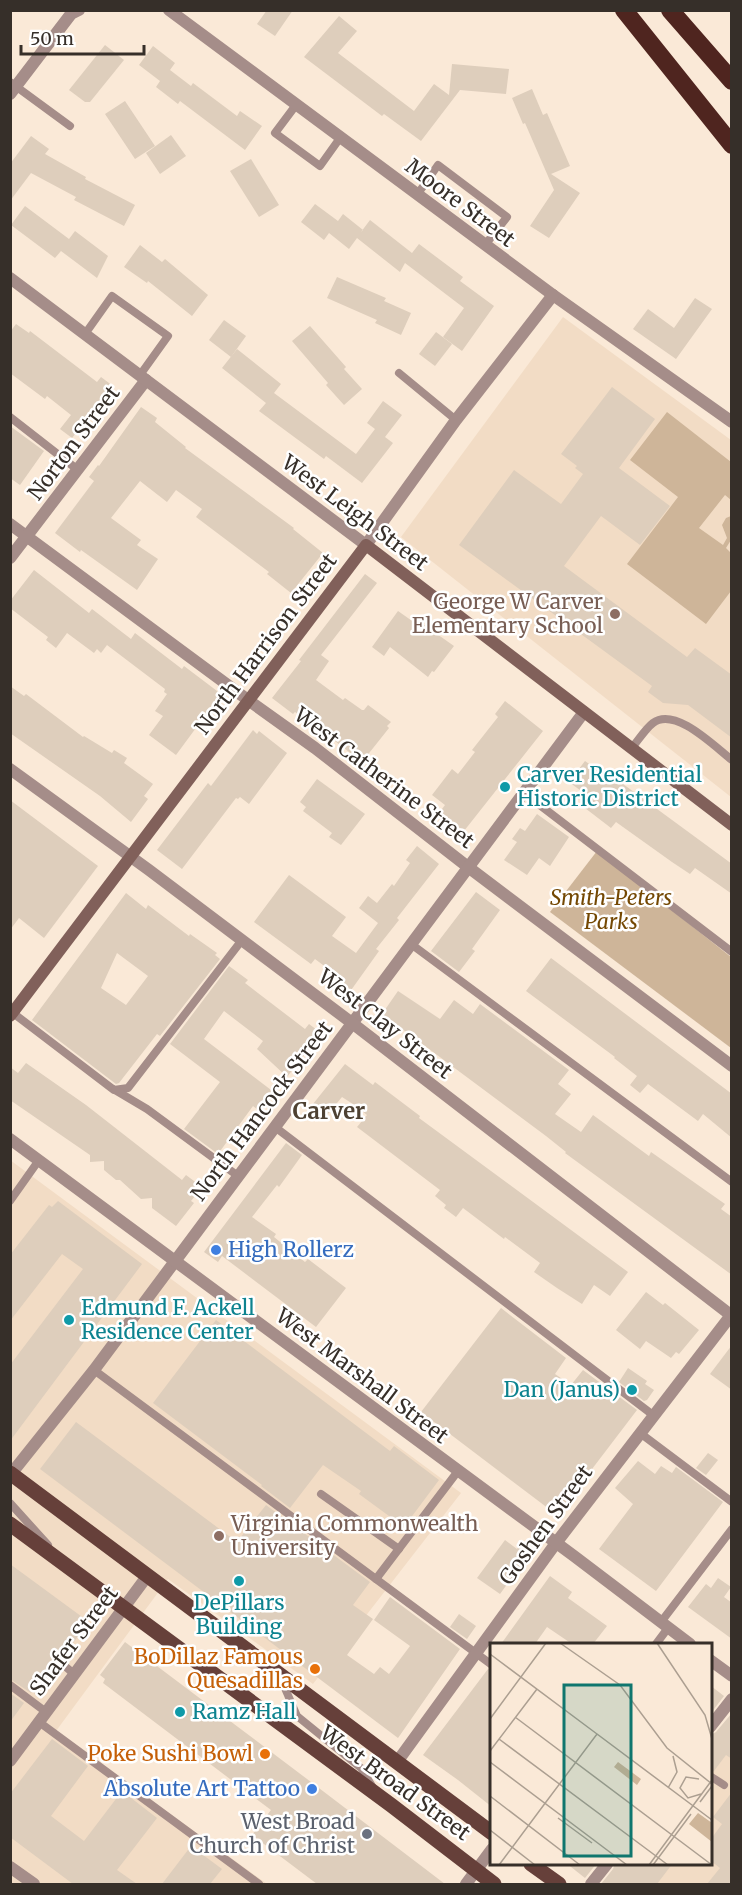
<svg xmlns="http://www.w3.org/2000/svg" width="742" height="1895" viewBox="0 0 742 1895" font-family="Merriweather,serif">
	<rect width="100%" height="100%" fill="#fae9d7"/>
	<g fill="#f2dcc5">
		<polygon points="563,317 731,440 731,797 401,537"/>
		<polygon points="10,1160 461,1493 313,1684 168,1579 56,1731 267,1884 11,1884"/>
		<polygon points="731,1718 731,1884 602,1884 619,1864 710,1864 711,1746"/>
	</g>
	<g fill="#ceb599">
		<polygon points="667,412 731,462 731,500 725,495 699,528 723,545 727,538 722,525 726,518 731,516 731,540 726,548 731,553 731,591 706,624 627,564 678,497 630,460"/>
		<polygon points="597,851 731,957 731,1048 550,912"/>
	</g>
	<g fill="#decebc" fill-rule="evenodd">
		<polygon points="267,10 293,10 275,36 257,24"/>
		<polygon points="339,16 357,31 338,53 414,111 434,84 449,95 452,64 509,69 506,94 460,90 421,141 384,114 382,116 304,57"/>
		<polygon points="105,45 124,60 90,102 85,102 69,90"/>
		<polygon points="153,46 175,63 170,70 191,86 193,83 237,116 240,111 262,126 245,150 180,101 178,104 156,87 160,81 139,65"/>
		<polygon points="532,89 543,115 547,113 570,166 551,174 580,193 549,238 530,226 554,190 525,123 523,124 512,98"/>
		<polygon points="125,101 155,146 135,159 105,114"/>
		<polygon points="171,135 186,156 160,174 146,153"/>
		<polygon points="31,136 49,149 45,154 86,177 85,179 135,205 124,226 74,200 76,197 31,173 10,201 10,164"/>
		<polygon points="251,159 279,205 259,217 230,171"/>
		<polygon points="315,204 338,221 343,214 363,230 361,232 370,220 412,253 419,244 463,277 460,281 494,306 462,351 443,337 464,308 405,263 400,272 357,238 349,249 329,233 324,240 301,222"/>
		<polygon points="25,206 69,239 75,231 108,256 97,278 61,251 55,258 11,225"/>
		<polygon points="140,245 162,262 165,259 208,295 192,316 148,281 147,283 124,267"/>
		<polygon points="337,277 386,298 384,301 411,313 401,335 375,323 377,320 327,298"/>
		<polygon points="695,298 712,309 676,359 633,329 648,309 674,328"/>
		<polygon points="224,320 246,336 231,357 209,340"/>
		<polygon points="16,324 29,333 30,331 97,382 101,377 113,386 72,438 60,429 71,415 47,396 45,399 10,373 10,332"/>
		<polygon points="310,326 346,367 344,369 362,389 344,405 326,385 328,383 292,341"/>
		<polygon points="436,332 452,344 435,366 419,354"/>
		<polygon points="237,349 281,384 274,393 356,454 375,429 367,423 383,401 402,415 385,437 393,443 362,483 326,456 324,459 259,411 266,403 222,368"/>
		<polygon points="612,387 655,419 619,468 670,506 640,545 601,516 564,566 687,657 695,648 732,675 732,738 688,705 663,703 648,692 652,686 459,545 514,470 561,504 583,474 575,468 577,466 561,454"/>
		<polygon points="141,407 157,418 155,422 186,447 185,448 294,528 293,529 323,553 291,593 267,574 269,572 196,517 202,509 176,490 167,502 140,481 111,518 141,540 137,545 158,559 137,590 81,550 80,552 55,533 94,481 89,477 98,465 99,466"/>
		<polygon points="10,426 44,451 20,485 10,478"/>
		<polygon points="34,570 89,613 92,609 131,639 135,633 182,669 184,666 221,694 176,755 149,735 163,716 155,711 167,694 164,692 165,689 107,645 101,653 97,649 94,653 67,633 56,648 46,640 48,637 10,608 10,601"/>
		<polygon points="365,574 377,583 321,655 329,661 316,680 343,700 345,698 362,710 364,710 368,705 391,722 387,726 389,728 362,762 313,724 295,712 293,714 272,698 301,661 299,660 309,647"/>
		<polygon points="398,611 415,623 417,620 454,646 434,672 432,671 428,677 390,647 384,656 372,647"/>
		<polygon points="10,686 24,696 26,694 83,737 84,736 112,753 114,750 127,758 124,763 153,784 144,796 148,799 131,822 100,796 10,733"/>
		<polygon points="505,701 543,731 464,831 439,813 445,805 432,795 452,769 458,774 475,752 472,750 498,717 495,714"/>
		<polygon points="253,730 257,734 259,731 287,753 249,804 240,797 238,799 236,798 182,869 157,850 208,783 211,786"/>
		<polygon points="585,761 606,776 608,773 732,864 732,894 695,868 690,874 672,862 616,822 611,828 585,808 592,799 569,782"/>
		<polygon points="317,779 365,814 341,845 329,837 332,833 303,811 306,807 300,802"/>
		<polygon points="10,800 98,866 44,938 19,918 10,930"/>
		<polygon points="537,814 569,837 550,866 539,858 527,875 504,860 517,842 512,839 520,828 525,831"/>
		<polygon points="417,846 439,864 397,918 399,920 376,949 379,951 349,993 334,983 339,977 315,959 311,964 254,922 289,875 346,917 332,936 356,953 378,923 359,908 368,896 377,903 392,884 394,886 410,863 406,860"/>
		<polygon points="476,892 500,910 472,949 475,951 459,972 431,951"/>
		<path d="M126,893L146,909L148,905L189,936L190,934L217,953L215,955L220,959L160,1036L157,1034L119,1083L116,1084L32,1020ZM117,953L148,976L126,1005L101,988Z"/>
		<polygon points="551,958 732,1094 732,1138 703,1114 698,1121 648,1084 640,1093 630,1085 637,1076 614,1058 615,1057 526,991"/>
		<polygon points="229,966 248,980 245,983 305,1029 309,1024 321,1033 287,1077 257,1049 263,1041 224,1011 204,1039 275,1093 260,1112 253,1106 218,1154 184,1129 220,1082 170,1044"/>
		<polygon points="398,991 440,1019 454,1000 473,1014 480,1004 569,1070 558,1084 571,1094 555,1114 581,1132 593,1115 649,1156 651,1152 725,1204 721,1209 732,1217 732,1275 565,1153 566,1152 546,1136 382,1014"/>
		<polygon points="26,1063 86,1105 182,1180 186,1175 202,1187 191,1201 194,1203 176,1226 152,1208 152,1198 141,1199 120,1180 116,1180 104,1170 104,1161 90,1162 90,1155 10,1100 10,1067 18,1073"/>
		<polygon points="345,1064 373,1085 375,1082 420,1116 419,1118 628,1272 610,1296 594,1285 582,1304 557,1288 534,1272 540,1263 505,1237 504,1239 463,1208 456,1217 444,1208 446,1205 435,1196 440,1190 357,1127 367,1115 356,1106 342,1097 327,1115 313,1104"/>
		<polygon points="286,1143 302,1155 279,1187 277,1185 252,1217 276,1234 274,1237 305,1262 308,1259 346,1288 316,1327 222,1256 218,1262 204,1252"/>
		<polygon points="58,1201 142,1264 10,1441 10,1365 83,1269 62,1254 10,1321 10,1255 49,1205 52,1207"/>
		<polygon points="646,1292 663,1305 665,1303 699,1330 679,1354 676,1352 671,1358 646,1341 640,1349 616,1330"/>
		<polygon points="501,1308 566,1358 555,1374 571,1385 583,1370 637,1410 557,1515 421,1412"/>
		<polygon points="216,1320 390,1451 394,1446 439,1480 404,1527 359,1494 361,1491 323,1465 290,1508 261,1486 262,1485 153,1403"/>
		<polygon points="732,1345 732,1390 710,1374"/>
		<polygon points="628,1368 647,1381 645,1384 654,1390 647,1400 644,1401 619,1382"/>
		<polygon points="76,1422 237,1542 266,1505 370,1582 353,1605 373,1619 347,1655 374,1674 380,1667 389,1674 410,1646 374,1620 390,1597 460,1649 398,1738 40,1469"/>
		<polygon points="708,1453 718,1460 706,1475 696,1468"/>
		<polygon points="638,1461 655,1474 661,1466 672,1473 676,1467 723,1502 656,1591 599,1549 633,1504 615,1488"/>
		<polygon points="505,1540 517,1549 519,1546 529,1554 500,1594 477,1578"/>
		<polygon points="10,1564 89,1622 63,1656 58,1655 54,1658 53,1662 56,1666 35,1694 32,1691 31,1693 10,1679"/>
		<polygon points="550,1576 572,1592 568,1598 607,1626 593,1644 572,1644 547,1627 535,1644 501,1644"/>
		<polygon points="718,1578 731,1587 724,1597 732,1603 732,1639 688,1607 706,1584 711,1588"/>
		<polygon points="459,1614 476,1626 467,1639 450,1627"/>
		<polygon points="125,1642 311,1782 445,1884 317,1884 252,1835 271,1810 103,1683 105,1679 100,1675"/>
		<polygon points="488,1669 492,1671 492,1807 458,1780 423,1755"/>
		<polygon points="711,1686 724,1696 711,1713"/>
		<polygon points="10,1693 24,1703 10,1722"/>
		<polygon points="732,1713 732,1759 726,1755 714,1771 711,1770 711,1735 716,1732"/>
		<polygon points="52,1739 88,1766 51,1816 84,1841 122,1791 157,1818 117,1870 137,1884 73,1884 10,1837 10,1794"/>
		<polygon points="732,1792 732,1884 707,1884 720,1868 711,1861 711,1839 722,1824 713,1817"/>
		<polygon points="191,1846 222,1869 210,1884 162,1884"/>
		<polygon points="566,1863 597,1863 585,1878"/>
		<polygon points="615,1863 673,1863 657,1884 601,1884 613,1869"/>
	</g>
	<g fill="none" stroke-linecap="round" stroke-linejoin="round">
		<g stroke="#a58d89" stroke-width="8">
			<polyline points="10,82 70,126"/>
			<polyline points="296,105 275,133 320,166 340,138"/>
			<polyline points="417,195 438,165 507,217 485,245"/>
			<polyline points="85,334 112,296 168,336 140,375"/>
			<polyline points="399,373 456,420"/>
			<polyline points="10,417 78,470"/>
			<path d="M631,749C638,741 645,729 653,723C675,706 715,747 732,760"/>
			<polyline points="524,793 732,952"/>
			<polyline points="411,944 732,1182"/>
			<polyline points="13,1013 114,1090 128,1088 242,940"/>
			<polyline points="115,1090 147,1109 238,1176"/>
			<polyline points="275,1127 653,1415"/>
			<polyline points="10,1201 39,1160"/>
			<polyline points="94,1370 492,1665"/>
			<polyline points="640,1433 732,1502"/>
			<polyline points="321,1494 399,1549"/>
			<polyline points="10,1503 48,1545"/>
			<polyline points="376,1579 458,1471"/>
			<polyline points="661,1622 732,1529"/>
			<polyline points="656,1644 668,1628"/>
			<polyline points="59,1661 74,1674"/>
			<polyline points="281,1679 297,1716 361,1768 372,1786"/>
			<polyline points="10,1685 46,1712"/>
			<polyline points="39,1722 259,1884"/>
			<polyline points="710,1776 724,1785"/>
		</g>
		<g stroke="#a58d89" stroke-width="12">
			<polyline points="169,10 553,295 732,422"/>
			<polyline points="10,94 71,14 79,10"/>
			<polyline points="10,524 248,700 315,748 468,867 732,1066"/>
			<polyline points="366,545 456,420 553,295"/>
			<polyline points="10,558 146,380"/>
			<polyline points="11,1474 94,1370 584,712"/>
			<polyline points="710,1727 732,1699"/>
			<polyline points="10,1761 148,1575"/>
			<polyline points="397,1762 556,1543 732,1314"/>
			<polyline points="591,1884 607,1864"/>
		</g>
		<g stroke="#a58d89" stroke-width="12">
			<polyline points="10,278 366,545"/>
			<polyline points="10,769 149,870 352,1023 732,1316"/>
			<polyline points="10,1139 574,1556 690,1644"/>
			<polyline points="710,1660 732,1676"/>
			<polyline points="10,1867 34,1884"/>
			<polyline points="466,1884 492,1849"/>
		</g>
		<polyline stroke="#81605a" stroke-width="12" points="10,1016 366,545 732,825"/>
		<g stroke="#66403a" stroke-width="15">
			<polyline points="10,1473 492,1833"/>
			<polyline points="10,1524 391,1805 494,1884"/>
			<polyline points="531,1864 559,1884"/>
		</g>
		<g stroke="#4f251f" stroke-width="18">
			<polyline points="624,10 732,145"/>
			<polyline points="670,10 732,81"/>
		</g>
	</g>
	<g fill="#8d6e63" stroke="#fff" stroke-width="2">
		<circle cx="615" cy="614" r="6"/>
		<circle cx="219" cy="1536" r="6"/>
	</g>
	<g fill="#0f9aa8" stroke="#fff" stroke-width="2">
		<circle cx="505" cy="787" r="6"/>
		<circle cx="69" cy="1320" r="6"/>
		<circle cx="632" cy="1390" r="6"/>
		<circle cx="239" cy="1581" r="6"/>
		<circle cx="180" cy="1712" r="6"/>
	</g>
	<g fill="#3f7fe0" stroke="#fff" stroke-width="2">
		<circle cx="216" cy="1250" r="6"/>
		<circle cx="312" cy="1789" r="6"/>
	</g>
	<g fill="#e8710a" stroke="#fff" stroke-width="2">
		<circle cx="315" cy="1669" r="6"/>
		<circle cx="265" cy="1754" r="6"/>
	</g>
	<circle fill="#6b7280" stroke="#fff" stroke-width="2" cx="367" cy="1834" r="6"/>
	<g text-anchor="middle" stroke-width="5" stroke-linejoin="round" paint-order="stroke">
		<g font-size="21" fill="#362f29" stroke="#fff">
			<text transform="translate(460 203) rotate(37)" y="7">Moore Street</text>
			<text transform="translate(74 443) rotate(-53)" y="7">Norton Street</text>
			<text transform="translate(355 513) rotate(37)" y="7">West Leigh Street</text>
			<text transform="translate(266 644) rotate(-53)" y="7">North Harrison Street</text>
			<text transform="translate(384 778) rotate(37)" y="7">West Catherine Street</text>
			<text transform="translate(385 1024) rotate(38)" y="7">West Clay Street</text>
			<text transform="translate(262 1111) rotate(-53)" y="7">North Hancock Street</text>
			<text transform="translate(362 1376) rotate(37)" y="7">West Marshall Street</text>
			<text transform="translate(546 1525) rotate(-54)" y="7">Goshen Street</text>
			<text transform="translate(74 1641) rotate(-53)" y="7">Shafer Street</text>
			<text transform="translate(395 1783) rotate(36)" y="7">West Broad Street</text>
		</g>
		<g font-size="21" fill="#785e54" stroke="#fff" text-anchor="end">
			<text x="603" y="609">George W Carver<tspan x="603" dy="24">Elementary School</tspan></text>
			<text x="231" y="1531" text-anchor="start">Virginia Commonwealth<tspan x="231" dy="24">University</tspan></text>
		</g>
		<g font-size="21" fill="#0d838f" stroke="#fff" text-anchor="start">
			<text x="517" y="782">Carver Residential<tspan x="517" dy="24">Historic District</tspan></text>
			<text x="81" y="1315">Edmund F. Ackell<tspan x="81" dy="24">Residence Center</tspan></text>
			<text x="620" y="1397" text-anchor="end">Dan (Janus)</text>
			<text x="239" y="1610" text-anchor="middle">DePillars<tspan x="239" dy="24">Building</tspan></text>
			<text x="192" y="1719">Ramz Hall</text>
		</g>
		<g font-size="21" font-style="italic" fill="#744803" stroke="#fff">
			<text x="611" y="905">Smith-Peters<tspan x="611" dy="24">Parks</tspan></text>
		</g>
		<g font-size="21" fill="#366cbe" stroke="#fff" text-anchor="start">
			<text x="228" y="1257">High Rollerz</text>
			<text x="300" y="1796" text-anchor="end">Absolute Art Tattoo</text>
		</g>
		<g font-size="21" fill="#c56008" stroke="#fff" text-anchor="end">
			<text x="303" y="1664">BoDillaz Famous<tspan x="303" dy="24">Quesadillas</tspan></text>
			<text x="253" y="1761">Poke Sushi Bowl</text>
		</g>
		<g font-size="21" fill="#5b616d" stroke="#fff" text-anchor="end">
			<text x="355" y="1829">West Broad<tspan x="355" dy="24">Church of Christ</tspan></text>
		</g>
		<g font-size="22" font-weight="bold" fill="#4e4132" stroke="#fff">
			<text x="329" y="1119">Carver</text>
		</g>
	</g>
	<g transform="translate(490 1643)">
		<rect width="222" height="222" fill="#fae9d7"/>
		<path d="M128,119L151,136L147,142L124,124ZM208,170L222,180V199L199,181Z" fill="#ceb599"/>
		<path fill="none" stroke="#ac9f91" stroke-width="1.5" d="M70,0L130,42L177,105L222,141M167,0L215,72L222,96M0,11L107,91M25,74L222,222M0,76L56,0M9,96L178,222M0,108L47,46M0,119L137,222M209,136L196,134L190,145L198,155L211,151M178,145L187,129L183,113M0,153L90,222M210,159L222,143M53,163L107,91L222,177M68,175L102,200M0,187L45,222M9,222L53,163M159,222L222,137M163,222L201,171"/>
		<path fill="#0f766e" fill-opacity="0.15" stroke="#0f766e" stroke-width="3" d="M74,42H141V213H74Z"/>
		<rect width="222" height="222" fill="none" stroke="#362f29" stroke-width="3"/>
	</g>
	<rect width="742" height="1895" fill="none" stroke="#362f29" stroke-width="24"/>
	<path d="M21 45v9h123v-9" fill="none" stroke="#362f29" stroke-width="3"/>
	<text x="30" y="45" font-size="18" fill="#362f29" stroke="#ffffff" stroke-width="4.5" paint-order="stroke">50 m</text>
</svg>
